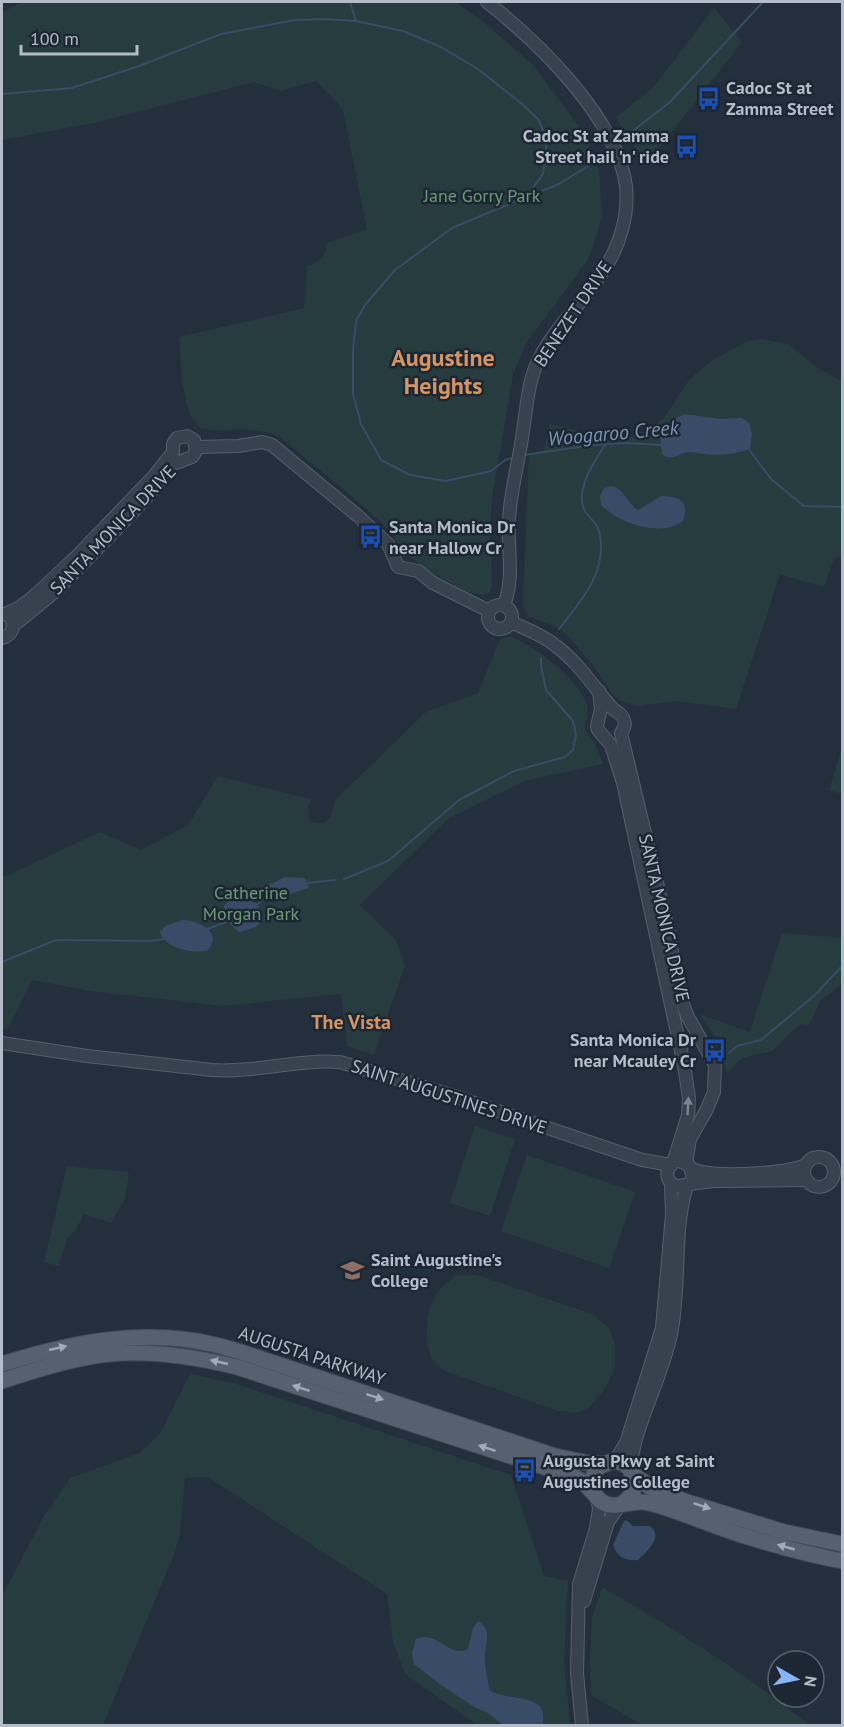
<svg xmlns="http://www.w3.org/2000/svg" width="844" height="1727" viewBox="0 0 844 1727" font-family="'PT Sans',sans-serif">
	<rect width="100%" height="100%" fill="#242f3e"/>
	<g fill="#263c3f">
		<path d="M23,2H455L482,21L532,64L583,132L599,169L602,217L589,258L525,345L513,375L492,498L490,527L492,586L490,592L484,595L467,592L429,571L406,554L387,528L355,499L280,437C261,428 246,430 226,430C218,431 206,431 199,426C181,413 181,357 179,337L304,308L307,267C322,260 325,259 327,243L367,229L343,109L316,81L281,91L254,82L94,123L2,140V12Z"/>
		<polygon points="714,8 742,42 645,166 616,117 653,88"/>
		<polygon points="762,339 788,344 819,369 842,381 842,556 834,559 824,587 780,574 736,709 678,701 637,706 621,701 613,695 593,665 568,636 556,627 528,616 523,605 529,454 543,452 550,424 614,439 638,435 664,418 689,380 711,361 748,341"/>
		<path d="M509,636C533,645 581,680 587,706C589,713 585,721 585,729L597,748L603,764L524,781L449,818L360,905L396,940L405,965L374,1055L347,1046L341,994L223,1006L90,991L32,980L7,1030L2,1029V878L100,832L141,850L188,825L218,776L311,799L308,808L309,820C329,830 332,815 336,799L426,712L478,693L500,639Z"/>
		<polygon points="842,748 842,794 829,790"/>
		<polygon points="782,933 842,938 842,984 821,1000 809,1025 800,1024 772,1051 742,1058 727,1073 720,1047 711,1030 699,1014 750,1032"/>
		<polygon points="475,1126 515,1139 490,1216 450,1203"/>
		<polygon points="527,1155 635,1192 609,1268 501,1231"/>
		<polygon points="67,1166 129,1172 125,1199 111,1223 84,1214 75,1231 67,1238 59,1266 44,1262"/>
		<path d="M455,1275H477L592,1314L609,1328L615,1346V1367L604,1390L590,1407L577,1413L558,1411L445,1371C442,1369 437,1366 434,1362C423,1344 425,1310 438,1292C442,1286 450,1281 455,1275Z"/>
		<polygon points="190,1374 237,1384 511,1475 544,1576 568,1581 564,1665 570,1725 477,1725 405,1674 393,1642 387,1594 208,1477 185,1478 180,1534 173,1557 103,1725 2,1726 2,1596 44,1516 70,1478 140,1453 161,1432"/>
		<path d="M602,1587C674,1629 745,1673 809,1725H642L591,1695L590,1660L592,1618Z"/>
	</g>
	<g fill="#394c67">
		<path d="M685,414L720,419L741,418L749,423L752,434L750,449C738,453 725,455 712,455C704,454 696,452 688,452C677,454 673,462 662,454L660,437L676,418Z"/>
		<path d="M612,486C624,489 628,504 638,510L661,496C679,496 690,501 683,521C661,538 619,523 601,505L600,496L604,488Z"/>
		<path d="M285,877L305,878L309,887C304,890 274,900 269,900L263,894L265,887Z"/>
		<path d="M249,895L261,910L263,920L256,927L240,932C229,926 225,918 224,906C229,898 240,896 249,895Z"/>
		<path d="M183,920C199,921 223,932 208,950C194,955 164,948 160,932L165,926Z"/>
		<path d="M626,1520L633,1526H650C664,1537 647,1551 638,1560C625,1561 617,1557 613,1545L624,1521Z"/>
		<path d="M478,1621C493,1631 485,1642 485,1656C485,1667 487,1680 490,1690C504,1702 552,1691 542,1725H503L488,1713L476,1708L441,1685L414,1664L412,1653L416,1639C437,1629 449,1659 468,1649L473,1628Z"/>
	</g>
	<g fill="none" stroke-linecap="round" stroke-linejoin="round">
		<g stroke="#394c67" stroke-width="2">
			<polyline points="350,2 356,21"/>
			<polyline points="2,94 72,88 139,66 221,34 295,20 326,19 356,21 403,31 441,47 478,69 522,104 538,119 547,139 543,174 526,197 452,228 395,270 365,305 356,321 353,350 353,394 361,424 381,460 410,475 446,481 491,471 505,460 513,458"/>
			<polyline points="630,133 670,102 763,2"/>
			<polyline points="529,196 559,184 593,163"/>
			<polyline points="748,448 771,479 804,506 842,507"/>
			<polyline points="524,455 593,445 626,443 662,445"/>
			<path d="M559,629C580,602 607,573 600,535C598,521 588,519 584,509C575,490 595,460 605,445"/>
			<polyline points="344,879 388,861 459,800 514,771 565,757 573,750 576,735 573,721 546,690 541,666 541,658"/>
			<polyline points="306,883 335,880"/>
			<polyline points="256,905 269,896"/>
			<polyline points="205,930 231,920"/>
			<polyline points="2,962 56,940 149,941 165,939"/>
			<polyline points="729,1053 737,1046 761,1040 815,995 842,966"/>
		</g>
		<defs>
			<g id="minor">
				<path d="M487,2C538,42 617,118 626,186C629,214 620,245 605,268C583,305 544,335 532,377C526,399 525,422 521,444C517,469 510,495 509,520C507,549 515,577 504,605"/>
				<polyline points="196,447 238,446 262,442 272,445 358,516 388,544 398,567 418,571 433,583 489,611"/>
				<circle cx="500" cy="617" r="12"/>
				<polyline points="5,614 20,607 33,597 77,556 153,477 173,452 173,444 177,438 187,436 194,440 196,451 192,457 168,466 154,489 134,511 58,589 18,622 13,624"/>
				<path d="M511,622C526,629 543,635 556,646C579,663 593,686 612,708C616,712 622,713 624,720C626,725 624,729 621,733L668,929L679,993L687,1015L715,1065L714,1092L706,1111L690,1139L686,1163"/>
				<path d="M2,638C12,635 16,627 10,617"/>
				<path d="M599,691L601,709L597,726L598,730L611,745L623,783L684,1065L689,1098L688,1115L673,1163C665,1170 665,1180 675,1186L687,1185"/>
				<path d="M2,1043L87,1056L212,1070C255,1073 297,1059 340,1062L451,1095L642,1160L671,1165"/>
				<circle cx="819" cy="1172" r="15"/>
				<path d="M692,1169C713,1178 784,1174 806,1165"/>
				<polyline points="689,1184 714,1181 807,1180"/>
				<polyline points="610,1462 618,1456 626,1443 662,1328 672,1214 671,1183"/>
				<path d="M630,1470C635,1422 662,1380 671,1334C681,1286 673,1235 686,1189C688,1184 691,1181 693,1177L689,1165L679,1161"/>
				<polyline points="584,1601 608,1522 620,1505"/>
				<polyline points="582,1726 577,1673 579,1584 596,1528 599,1509 597,1498"/>
			</g>
			<g id="major">
				<path d="M2,1364C70,1343 140,1328 211,1344C226,1347 241,1352 256,1357L555,1456L588,1463L606,1464"/>
				<path d="M2,1381C34,1370 66,1360 100,1355C145,1349 192,1356 237,1367L575,1477L583,1482L596,1496"/>
				<polyline points="631,1472 650,1487 684,1501 784,1532 842,1544"/>
				<path d="M623,1503C647,1487 630,1452 604,1464C589,1471 588,1493 602,1502C614,1510 628,1501 642,1502C648,1502 654,1504 660,1506C689,1515 716,1527 745,1536C777,1546 810,1555 842,1561"/>
			</g>
		</defs>
		<use href="#minor" stroke="#565f6c" stroke-width="14"/>
		<use href="#major" stroke="#414a57" stroke-width="17"/>
		<use href="#minor" stroke="#38414e" stroke-width="12"/>
		<use href="#major" stroke="#56606e" stroke-width="15"/>
	</g>
	<defs><path id="oneway-solid" d="M-6-.8H1V-3.2L6.5 0L1 3.2V.8H-6Z" transform="scale(1.5)"/></defs>
	<use fill="#7c8592" href="#oneway-solid" transform="translate(688 1106) rotate(-87)"/>
	<g fill="#a1aab7">
		<use href="#oneway-solid" transform="translate(58 1348) rotate(-13)"/>
		<use href="#oneway-solid" transform="translate(219 1362) rotate(-167)"/>
		<use href="#oneway-solid" transform="translate(301 1388) rotate(-162)"/>
		<use href="#oneway-solid" transform="translate(375 1397) rotate(18)"/>
		<use href="#oneway-solid" transform="translate(487 1448) rotate(-162)"/>
		<use href="#oneway-solid" transform="translate(702 1506) rotate(18)"/>
		<use href="#oneway-solid" transform="translate(786 1547) rotate(-164)"/>
	</g>
	<defs>
		<symbol id="bus-bare" viewBox="-9 -9 18 18"><path d="M-5-6H5V4H4V6H2V4H-2V6H-4V4H-5ZM-3.5-4V0h7V-4ZM-3.5 1.2v1.5H-2V1.2ZM2 1.2v1.5H3.5V1.2Z" fill="#1a4fb4" stroke="#1d2633" stroke-width="2.5" paint-order="stroke"/></symbol>
		<symbol id="school-bare" viewBox="-9 -9 18 18"><path d="M0-5L7-2L0 1L-7-2ZM-4 1L0 2.5L4 1V4Q0 6-4 4Z" fill="#8d6e63" stroke="#1d2633" stroke-width="2.5" paint-order="stroke"/></symbol>
	</defs>
	<g fill-rule="evenodd">
		<use href="#bus-bare" x="692" y="82" width="33" height="33"/>
		<use href="#bus-bare" x="670" y="130" width="33" height="33"/>
		<use href="#bus-bare" x="354" y="520" width="33" height="33"/>
		<use href="#bus-bare" x="698" y="1034" width="33" height="33"/>
		<use href="#school-bare" x="336" y="1254" width="33" height="33"/>
		<use href="#bus-bare" x="508" y="1454" width="33" height="33"/>
	</g>
	<g text-anchor="middle" stroke-width="5" stroke-linejoin="round" paint-order="stroke">
		<g font-size="18" font-weight="bold" fill="#b4bcc9" stroke="#1d2633" text-anchor="start">
			<text x="726" y="94">Cadoc St at<tspan x="726" dy="21">Zamma Street</tspan></text>
			<text x="669" y="142" text-anchor="end">Cadoc St at Zamma<tspan x="669" dy="21">Street hail 'n' ride</tspan></text>
			<text x="389" y="533">Santa Monica Dr<tspan x="389" dy="21">near Hallow Cr</tspan></text>
			<text x="696" y="1046" text-anchor="end">Santa Monica Dr<tspan x="696" dy="21">near Mcauley Cr</tspan></text>
			<text x="371" y="1266">Saint Augustine's<tspan x="371" dy="21">College</tspan></text>
			<text x="543" y="1467">Augusta Pkwy at Saint<tspan x="543" dy="21">Augustines College</tspan></text>
		</g>
		<g font-size="18" fill="#6b9a76" stroke="#1d2633">
			<text x="482" y="202">Jane Gorry Park</text>
			<text x="251" y="899">Catherine<tspan x="251" dy="21">Morgan Park</tspan></text>
		</g>
		<g font-size="18" fill="#b4bcc9" stroke="#1d2633">
			<text transform="translate(573 314) rotate(-56)" y="6">BENEZET DRIVE</text>
			<text transform="translate(113 530) rotate(-46)" y="6">SANTA MONICA DRIVE</text>
			<text transform="translate(664 918) rotate(77)" y="6">SANTA MONICA DRIVE</text>
			<text transform="translate(449 1097) rotate(18)" y="6">SAINT AUGUSTINES DRIVE</text>
			<text transform="translate(312 1356) rotate(18)" y="6">AUGUSTA PARKWAY</text>
		</g>
		<g font-size="20" font-style="italic" fill="#7c92b1" stroke="#1d2633">
			<text transform="translate(613 433) rotate(-5)" y="7">Woogaroo Creek</text>
		</g>
		<g font-size="20" font-weight="bold" fill="#d59563" stroke="#1d2633">
			<text x="351" y="1029">The Vista</text>
		</g>
		<g font-size="24" font-weight="bold" fill="#d59563" stroke="#1d2633">
			<text x="443" y="366">Augustine<tspan x="443" dy="28">Heights</tspan></text>
		</g>
	</g>
	<rect width="844" height="1727" fill="none" stroke="#b4bcc9" stroke-width="6"/>
	<g transform="translate(796 1679) rotate(99)"><circle r="28" fill="#1d2633" stroke="#59626f" stroke-width="1.5"/>
	<path d="M0-4.5L10 22L0 15L-10 22Z" fill="#8ab4f8"/>
	<text y="-9" font-size="16" font-weight="bold" text-anchor="middle" fill="#b4bcc9">N</text>
	</g>
	<path d="M21 45v9h116v-9" fill="none" stroke="#b4bcc9" stroke-width="3"/>
	<text x="30" y="45" font-size="18" fill="#b4bcc9" stroke="#1d2633" stroke-width="4.5" paint-order="stroke">100 m</text>
</svg>
